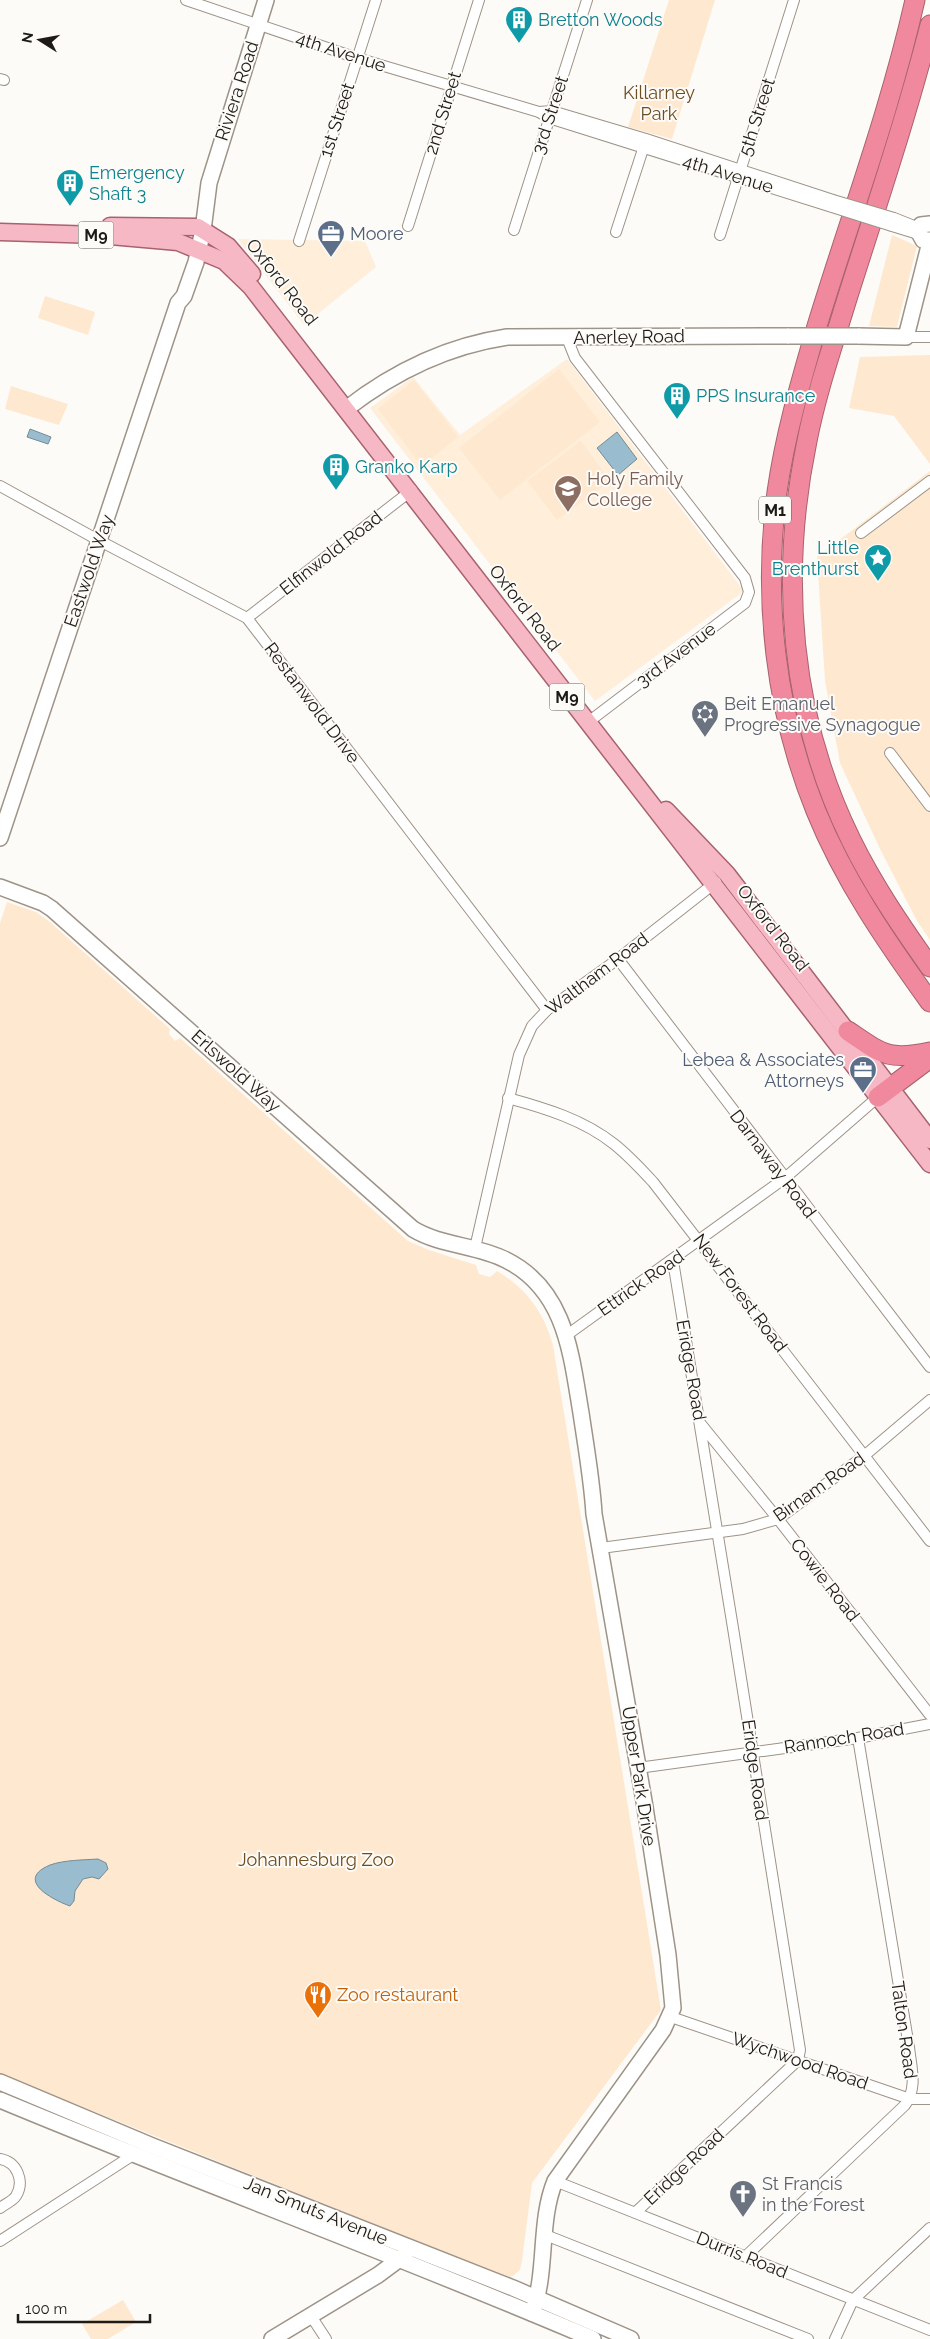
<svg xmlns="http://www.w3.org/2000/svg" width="930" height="2339" viewBox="0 0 930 2339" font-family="Raleway,sans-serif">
	<rect width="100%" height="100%" fill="#fdfbf8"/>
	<g fill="#feeeda">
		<polygon points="238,239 365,241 376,267 304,325"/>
		<polygon points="567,359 744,591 595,701 370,408 413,377 460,435"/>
	</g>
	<g fill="#fee9d0">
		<polygon points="669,0 715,0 672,139 628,127"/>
		<polygon points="892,235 917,246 897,327 869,326"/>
		<polygon points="45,296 95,312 88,335 38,318"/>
		<polygon points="930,355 930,464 894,416 849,408 860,357"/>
		<polygon points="559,369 600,422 500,500 459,448"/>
		<polygon points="414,380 458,437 422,466 378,409"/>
		<polygon points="11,386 68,404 59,425 5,409"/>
		<polygon points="581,441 610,481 557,520 527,481"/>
		<polygon points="930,471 930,940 917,921 880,849 840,763 825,681 817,557"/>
		<path d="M7,902L36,912L50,922L170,1029L169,1034L175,1041L180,1038L408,1241L429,1250L476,1265L479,1274L490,1277L497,1271C527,1289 543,1311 553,1345L661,2010L532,2183L522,2261L520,2270L513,2276L508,2277L487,2269L0,2074V923Z"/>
		<polygon points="123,2300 136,2322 108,2339 91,2339 82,2324"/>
	</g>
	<g fill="#99bdce" stroke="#748c97">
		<polygon points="30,429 51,437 48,444 27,437"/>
		<polygon points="617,432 637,459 618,475 597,448"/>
		<path d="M98,1859L106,1863L108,1869L99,1879L92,1877L83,1879L75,1891L74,1901L70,1906C53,1900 14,1880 50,1865C64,1860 83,1860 98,1859Z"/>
	</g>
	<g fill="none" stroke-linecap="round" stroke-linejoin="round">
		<defs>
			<g id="street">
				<polyline points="186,0 357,58 539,112 549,118 832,207"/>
				<polyline points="0,79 4,80"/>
				<polyline points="539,112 552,111 646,139 833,200"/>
				<polyline points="894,218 919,228"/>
				<polyline points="408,226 479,0"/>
				<polyline points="892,226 918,234"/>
				<polyline points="514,230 587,0"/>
				<polyline points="616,232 645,143"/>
				<polyline points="720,235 794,0"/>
				<polyline points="299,241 376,0"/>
				<polyline points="906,337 930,337"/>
				<polyline points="567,338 575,358 745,578 749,592 745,603 587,723"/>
				<polyline points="0,486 100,541 247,618 547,1010"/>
				<polyline points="861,533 930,481"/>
				<polyline points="247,618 412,490"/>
				<polyline points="890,753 930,806"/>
				<polyline points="618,959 930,1367"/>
				<path d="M508,1098C545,1108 584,1120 614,1144C628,1155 641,1169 653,1182L930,1541"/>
				<polyline points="475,1248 519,1055 532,1026 547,1010 618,959 716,882"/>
				<polyline points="567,1335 785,1178 878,1097"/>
				<polyline points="700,1423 778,1519 930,1715"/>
				<polyline points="601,1548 743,1529 778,1519 864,1456 930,1400"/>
				<polyline points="638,1768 858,1738 930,1724"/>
				<polyline points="671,2017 910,2099 930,2099"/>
				<path d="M0,2159C17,2162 25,2181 16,2196C13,2201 5,2204 0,2208"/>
				<polyline points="555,2181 930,2330"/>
				<polyline points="636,2212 798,2060 800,2050 733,1628 673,1261"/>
				<polyline points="543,2234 808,2339"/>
				<polyline points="0,2241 133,2155"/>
				<path d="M746,2256L905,2105C918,2088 911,2067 909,2047L858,1738"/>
				<polyline points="311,2316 326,2339"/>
				<polyline points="835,2339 853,2300 930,2228"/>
			</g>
			<g id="secondary">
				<polyline points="930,224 921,225 918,231 923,240 930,240"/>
				<polyline points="858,336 906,337 930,242"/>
				<path d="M346,409C395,371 447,346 507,337L789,336"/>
				<polyline points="0,838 178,303 184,296 196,262 203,230 209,183 266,0"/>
				<path d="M0,887L43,903L52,909L413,1229C441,1246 477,1245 506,1260C566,1290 571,1354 581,1413C586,1447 592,1480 594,1514L644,1801L668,1955L673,2008L663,2030L555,2181C538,2223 548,2271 532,2313"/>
				<polyline points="0,2082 150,2145 513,2288 631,2339"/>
				<path d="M0,2100C197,2182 397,2255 593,2339"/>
				<polyline points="272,2339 378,2275 405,2255"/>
			</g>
			<g id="primary">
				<polyline points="110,226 198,227 228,246 252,274"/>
				<polyline points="0,232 99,235 178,242 224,261 251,287 930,1164"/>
				<polyline points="666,810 727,874 930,1140"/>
			</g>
			<g id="highway">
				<path d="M915,0C890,111 850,218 817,326C801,381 785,435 777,492C763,599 775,710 816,811C844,880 886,941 930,1002"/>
				<path d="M930,25C906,119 875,210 846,302C832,348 816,394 807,441C779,576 790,716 851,840C873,885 901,926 930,967"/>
				<path d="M848,1031C882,1054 888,1061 930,1052"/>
				<polyline points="878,1097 930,1058"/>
			</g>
		</defs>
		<use href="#street" stroke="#9e9387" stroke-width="12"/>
		<use href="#secondary" stroke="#9e9387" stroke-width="18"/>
		<use href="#primary" stroke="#a7626e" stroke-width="19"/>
		<use href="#highway" stroke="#a7626e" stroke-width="21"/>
		<use href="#street" stroke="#fff" stroke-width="10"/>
		<use href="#secondary" stroke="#fff" stroke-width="15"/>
		<use href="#primary" stroke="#f7b8c5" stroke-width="16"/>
		<use href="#highway" stroke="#f1899e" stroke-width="19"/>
		<defs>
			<g id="street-bridge">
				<polyline points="833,200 894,218"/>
				<polyline points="832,207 892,226"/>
			</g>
			<polyline id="secondary-bridge" points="789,336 858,336"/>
		</defs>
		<use href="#street-bridge" stroke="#9e9387" stroke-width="12" stroke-linecap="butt"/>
		<use href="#secondary-bridge" stroke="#9e9387" stroke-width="18" stroke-linecap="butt"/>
		<use href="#street-bridge" stroke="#fff" stroke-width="10"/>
		<use href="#secondary-bridge" stroke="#fff" stroke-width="15"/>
	</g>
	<defs>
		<symbol id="building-pin" viewBox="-11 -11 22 30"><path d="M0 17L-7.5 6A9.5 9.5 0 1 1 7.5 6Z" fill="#0f9aa8" stroke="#fdfbf8"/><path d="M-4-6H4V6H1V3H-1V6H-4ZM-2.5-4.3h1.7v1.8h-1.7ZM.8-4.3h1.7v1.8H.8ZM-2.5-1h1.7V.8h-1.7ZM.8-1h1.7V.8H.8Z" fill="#fff"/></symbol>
		<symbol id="office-pin" viewBox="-11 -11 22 30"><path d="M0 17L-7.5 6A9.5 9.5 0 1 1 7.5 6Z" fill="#5c6f8a" stroke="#fdfbf8"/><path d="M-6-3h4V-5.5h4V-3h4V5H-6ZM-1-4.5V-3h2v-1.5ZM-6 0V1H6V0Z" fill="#fff"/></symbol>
		<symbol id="school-pin" viewBox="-11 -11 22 30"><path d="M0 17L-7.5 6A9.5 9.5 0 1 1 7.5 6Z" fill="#8d6e63" stroke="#fdfbf8"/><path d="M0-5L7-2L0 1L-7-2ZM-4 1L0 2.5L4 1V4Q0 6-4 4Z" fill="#fff"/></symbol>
		<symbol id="sight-pin" viewBox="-11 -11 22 30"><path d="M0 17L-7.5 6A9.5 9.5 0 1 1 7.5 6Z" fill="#0f9aa8" stroke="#fdfbf8"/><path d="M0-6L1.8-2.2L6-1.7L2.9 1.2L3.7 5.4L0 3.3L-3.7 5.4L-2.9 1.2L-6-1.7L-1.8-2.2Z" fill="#fff"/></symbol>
		<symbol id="synagogue-pin" viewBox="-11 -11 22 30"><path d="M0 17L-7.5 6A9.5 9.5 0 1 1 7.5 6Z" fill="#6b7280" stroke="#fdfbf8"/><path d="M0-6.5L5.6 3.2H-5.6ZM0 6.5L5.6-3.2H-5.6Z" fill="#fff"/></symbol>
		<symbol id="restaurant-pin" viewBox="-11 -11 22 30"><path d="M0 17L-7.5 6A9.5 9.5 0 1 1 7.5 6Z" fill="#e8710a" stroke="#fdfbf8"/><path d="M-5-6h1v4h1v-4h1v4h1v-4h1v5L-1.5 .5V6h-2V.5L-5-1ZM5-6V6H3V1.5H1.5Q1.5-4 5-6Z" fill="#fff"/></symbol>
		<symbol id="church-pin" viewBox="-11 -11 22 30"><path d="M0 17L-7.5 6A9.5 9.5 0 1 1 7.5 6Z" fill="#6b7280" stroke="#fdfbf8"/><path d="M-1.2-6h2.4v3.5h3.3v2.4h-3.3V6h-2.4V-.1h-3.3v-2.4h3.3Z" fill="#fff"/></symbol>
	</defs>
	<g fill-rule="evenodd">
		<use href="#building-pin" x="503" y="4" width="32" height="43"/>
		<use href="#building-pin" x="54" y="167" width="32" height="43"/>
		<use href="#office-pin" x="315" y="218" width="32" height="43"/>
		<use href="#building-pin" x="661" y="380" width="32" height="43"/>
		<use href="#building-pin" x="320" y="451" width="32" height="43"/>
		<use href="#school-pin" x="552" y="473" width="32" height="43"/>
		<use href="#sight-pin" x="862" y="542" width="32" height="43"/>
		<use href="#synagogue-pin" x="689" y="698" width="32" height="43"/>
		<use href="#office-pin" x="847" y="1054" width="32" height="43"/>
		<use href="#restaurant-pin" x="302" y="1979" width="32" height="43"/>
		<use href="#church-pin" x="727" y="2178" width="32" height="43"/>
	</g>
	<g text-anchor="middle" stroke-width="4" stroke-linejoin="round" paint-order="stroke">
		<g fill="#fdfbf8" stroke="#615e5a" stroke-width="1">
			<rect x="78.5" y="221.5" width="35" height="27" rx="4"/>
			<rect x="759" y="496.5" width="32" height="27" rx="4"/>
			<rect x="549.5" y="683.5" width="35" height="27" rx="4"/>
		</g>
		<g font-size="16" font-weight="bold" fill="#1e1b16">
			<text x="96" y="241">M9</text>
			<text x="775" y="516">M1</text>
			<text x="567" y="703">M9</text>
		</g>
		<g font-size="18" fill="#0d838f" stroke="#fdfbf8" text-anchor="start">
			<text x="538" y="26">Bretton Woods</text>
			<text x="89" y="179">Emergency<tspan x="89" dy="21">Shaft 3</tspan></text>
			<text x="696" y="402">PPS Insurance</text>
			<text x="355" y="473">Granko Karp</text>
			<text x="859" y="554" text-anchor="end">Little<tspan x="859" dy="21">Brenthurst</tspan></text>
		</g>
		<g font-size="18" fill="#1e1b16" stroke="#fdfbf8">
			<text transform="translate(341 52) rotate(18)" y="6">4th Avenue</text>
			<text transform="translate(237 91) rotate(-72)" y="6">Riviera Road</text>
			<text transform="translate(443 113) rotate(-73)" y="6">2nd Street</text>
			<text transform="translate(550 115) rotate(-72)" y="6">3rd Street</text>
			<text transform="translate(757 117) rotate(-72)" y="6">5th Street</text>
			<text transform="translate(337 120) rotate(-72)" y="6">1st Street</text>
			<text transform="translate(728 174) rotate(17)" y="6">4th Avenue</text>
			<text transform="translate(282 282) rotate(52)" y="6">Oxford Road</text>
			<text transform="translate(629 337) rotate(-1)" y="6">Anerley Road</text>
			<text transform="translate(331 553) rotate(-38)" y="6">Elfinwold Road</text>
			<text transform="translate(89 571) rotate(-71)" y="6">Eastwold Way</text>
			<text transform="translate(525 608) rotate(52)" y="6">Oxford Road</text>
			<text transform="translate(676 655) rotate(-37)" y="6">3rd Avenue</text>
			<text transform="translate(312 703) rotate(53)" y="6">Restanwold Drive</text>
			<text transform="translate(773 928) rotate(52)" y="6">Oxford Road</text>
			<text transform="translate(597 974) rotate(-37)" y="6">Waltham Road</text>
			<text transform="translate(236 1071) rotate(42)" y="6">Erlswold Way</text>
			<text transform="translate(773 1164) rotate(53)" y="6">Darnaway Road</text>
			<text transform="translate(641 1283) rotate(-35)" y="6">Ettrick Road</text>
			<text transform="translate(740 1293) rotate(53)" y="6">New Forest Road</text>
			<text transform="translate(691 1370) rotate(80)" y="6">Eridge Road</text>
			<text transform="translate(819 1487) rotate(-35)" y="6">Birnam Road</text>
			<text transform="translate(825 1580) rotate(52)" y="6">Cowie Road</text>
			<text transform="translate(844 1738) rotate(-9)" y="6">Rannoch Road</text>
			<text transform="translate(755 1770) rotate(82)" y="6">Eridge Road</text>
			<text transform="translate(639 1776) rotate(81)" y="6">Upper Park Drive</text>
			<text transform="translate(904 2030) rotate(82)" y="6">Talton Road</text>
			<text transform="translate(800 2061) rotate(19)" y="6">Wychwood Road</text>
			<text transform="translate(684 2167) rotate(-43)" y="6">Eridge Road</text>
			<text transform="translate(316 2211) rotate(22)" y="6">Jan Smuts Avenue</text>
			<text transform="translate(742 2255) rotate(22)" y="6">Durris Road</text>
		</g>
		<g font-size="18" fill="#6e4d20" stroke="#fdfbf8">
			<text x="659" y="99">Killarney<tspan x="659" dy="21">Park</tspan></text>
			<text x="316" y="1866">Johannesburg Zoo</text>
		</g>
		<g font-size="18" fill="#4e5e75" stroke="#fdfbf8" text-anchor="start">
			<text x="350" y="240">Moore</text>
			<text x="844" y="1066" text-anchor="end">Lebea &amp; Associates<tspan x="844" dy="21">Attorneys</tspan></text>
		</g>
		<g font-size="18" fill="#785e54" stroke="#fdfbf8" text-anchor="start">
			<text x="587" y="485">Holy Family<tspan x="587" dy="21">College</tspan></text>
		</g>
		<g font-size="18" fill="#5b616d" stroke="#fdfbf8" text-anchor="start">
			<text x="724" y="710">Beit Emanuel<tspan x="724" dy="21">Progressive Synagogue</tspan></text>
			<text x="762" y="2190">St Francis<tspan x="762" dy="21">in the Forest</tspan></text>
		</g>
		<g font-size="18" fill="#c56008" stroke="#fdfbf8" text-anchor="start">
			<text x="337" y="2001">Zoo restaurant</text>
		</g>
	</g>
	<g transform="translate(40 40) rotate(281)" stroke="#fdfbf8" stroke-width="4" paint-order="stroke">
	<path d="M0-4L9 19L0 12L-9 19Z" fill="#1e1b16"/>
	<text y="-8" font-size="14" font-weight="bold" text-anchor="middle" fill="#1e1b16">N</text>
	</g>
	<path d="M18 2314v8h132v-8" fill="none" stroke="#1e1b16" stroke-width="2.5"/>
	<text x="25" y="2314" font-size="15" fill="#1e1b16" stroke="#fdfbf8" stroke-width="4" paint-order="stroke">100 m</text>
</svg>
